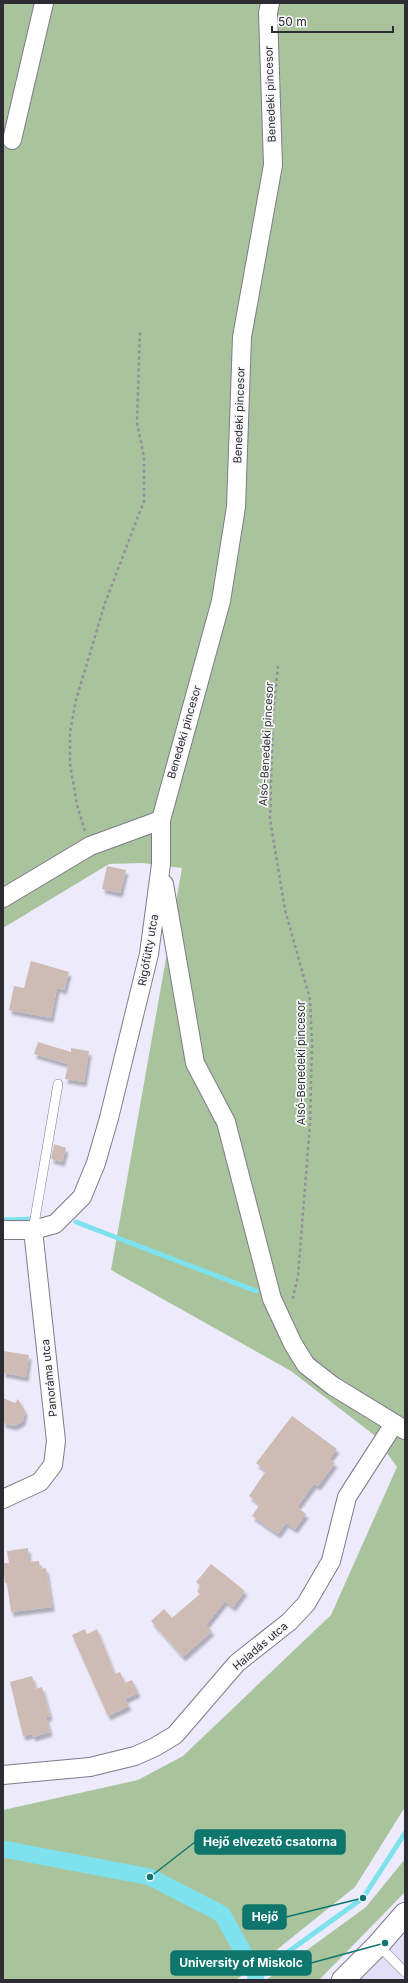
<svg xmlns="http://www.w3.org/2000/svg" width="408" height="1983" viewBox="0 0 408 1983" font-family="Inter,sans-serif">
	<defs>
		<filter id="shadow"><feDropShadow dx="2.5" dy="4.5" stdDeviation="1" flood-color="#0004"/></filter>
	</defs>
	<rect width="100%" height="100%" fill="#eceafb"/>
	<polygon fill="#e2dff7" points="405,1907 405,1980 327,1980"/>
	<g fill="#a9c49c">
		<polygon points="3,3 405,3 405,1807 355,1887 259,1964 236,1980 3,1980 3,1810 138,1780 183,1756 331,1615 397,1467 374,1435 291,1371 111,1270 182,868 142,863 109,864 3,928"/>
		<polygon points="405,1859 405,1892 319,1980 266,1980 366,1907"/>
	</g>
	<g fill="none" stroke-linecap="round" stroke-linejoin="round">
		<g stroke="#7de2ed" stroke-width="5">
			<polyline points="3,1220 36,1219"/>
			<polyline points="76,1222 256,1291"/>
			<polyline points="249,1980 363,1898 405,1833"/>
		</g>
		<polyline stroke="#7de2ed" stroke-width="17" points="3,1849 150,1877 222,1914 256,1975"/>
	</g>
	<g fill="#cebcb4" filter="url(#shadow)">
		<polygon points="107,866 126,870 120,893 102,889"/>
		<polygon points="31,961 69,972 64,990 57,988 51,1018 9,1010 14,986 24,988"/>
		<polygon points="38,1042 71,1052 71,1048 89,1051 84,1082 65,1079 68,1064 34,1054"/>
		<polygon points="54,1144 66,1148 62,1162 51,1159"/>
		<polygon points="3,1351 29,1355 26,1377 3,1373"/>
		<polygon points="3,1398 15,1403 18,1399 25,1411 23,1421 14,1426 3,1423"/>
		<polygon points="292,1416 337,1449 329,1459 335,1463 318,1486 314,1484 297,1507 306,1514 295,1529 286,1523 278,1534 252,1516 260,1504 249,1496 266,1471 256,1463"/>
		<polygon points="28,1548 29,1562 39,1561 40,1569 46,1568 52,1607 11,1612 7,1583 5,1583 3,1563 9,1563 7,1551"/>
		<polygon points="211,1564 245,1591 233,1607 225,1601 206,1625 212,1631 183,1657 151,1621 164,1609 172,1618 200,1594 197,1591 201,1586 196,1582"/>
		<polygon points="85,1629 87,1634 97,1629 115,1674 120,1672 125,1683 132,1680 138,1693 125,1699 129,1706 108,1716 72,1635"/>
		<polygon points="32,1676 36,1689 42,1687 50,1716 46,1717 50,1732 33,1737 32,1734 23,1736 10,1682"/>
	</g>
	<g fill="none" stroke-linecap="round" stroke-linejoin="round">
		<defs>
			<g id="lane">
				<polyline points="33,1230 58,1084"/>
				<polyline points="378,1945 405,1972"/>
			</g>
			<g id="street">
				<polyline points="12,140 44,3"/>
				<polyline points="161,820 221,601 236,507 242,337 273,165 268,13 270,3"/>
				<polyline points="164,884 195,1063 226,1122 272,1299 293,1344 306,1365 333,1386 405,1430"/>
				<polyline points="3,898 90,846 161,820 161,864 149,954 109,1118 96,1163 82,1197 55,1224 33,1230 3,1230"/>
				<polyline points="3,1499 40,1482 53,1465 56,1441 33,1230"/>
				<polyline points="3,1775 90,1767 135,1756 155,1747 175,1735 237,1663 289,1622 306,1604 331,1561 347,1497 394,1424"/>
			</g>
			<polyline id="secondary" points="343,1980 378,1945 405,1914"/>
		</defs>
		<use href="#lane" stroke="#7d7b8a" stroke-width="10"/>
		<use href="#street" stroke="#7d7b8a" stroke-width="20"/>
		<use href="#secondary" stroke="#7d7b8a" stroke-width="24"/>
		<g stroke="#92909c" stroke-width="2.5" stroke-dasharray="3 3" stroke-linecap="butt">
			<polyline points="278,666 273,715 270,819 285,910 310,999 312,1044 310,1124 298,1276 292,1301"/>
			<polyline points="85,831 77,805 70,764 70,732 76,700 105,603 144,501 144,457 137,423 140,331"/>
		</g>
		<use href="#lane" stroke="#fff" stroke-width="9"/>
		<use href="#street" stroke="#fff" stroke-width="18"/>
		<use href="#secondary" stroke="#fff" stroke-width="22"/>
	</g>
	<g text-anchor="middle" stroke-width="3.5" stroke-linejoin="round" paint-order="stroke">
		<g font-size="11" fill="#2d2c32" stroke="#f9f9fc">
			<text transform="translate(270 94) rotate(-92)" y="4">Benedeki pincesor</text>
			<text transform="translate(239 415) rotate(-88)" y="4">Benedeki pincesor</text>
			<text transform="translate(184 732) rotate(-74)" y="4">Benedeki pincesor</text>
			<text transform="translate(266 744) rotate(-87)" y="4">Alsó-Benedeki pincesor</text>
			<text transform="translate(148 950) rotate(-80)" y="4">Rigófütty utca</text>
			<text transform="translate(301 1063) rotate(-90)" y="4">Alsó-Benedeki pincesor</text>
			<text transform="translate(49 1378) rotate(-96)" y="4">Panoráma utca</text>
			<text transform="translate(260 1646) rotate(-40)" y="4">Haladás utca</text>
		</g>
	</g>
	<path fill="none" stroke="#0f766e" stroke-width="1.5" d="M150 1877L195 1842M363 1898L286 1917M385 1943L311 1963"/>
	<g fill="#0f766e" stroke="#f9f9fc" stroke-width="1.5">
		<circle cx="150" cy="1877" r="4"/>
		<circle cx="363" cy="1898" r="4"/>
		<circle cx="385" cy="1943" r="4"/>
	</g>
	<g fill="#0f766e" stroke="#0f766e" stroke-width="1.5">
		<rect x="195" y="1830" width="150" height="24" rx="4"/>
		<rect x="243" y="1905" width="43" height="24" rx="4"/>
		<rect x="171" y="1951" width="140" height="24" rx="4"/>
	</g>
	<g font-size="12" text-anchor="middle" font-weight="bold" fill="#fff">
		<text x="270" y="1846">Hejő elvezető csatorna</text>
		<text x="265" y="1921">Hejő</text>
		<text x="241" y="1967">University of Miskolc</text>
	</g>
	<rect width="408" height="1983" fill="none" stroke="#2d2c32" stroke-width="8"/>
	<path d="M272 26v6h121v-6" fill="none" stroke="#2d2c32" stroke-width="2"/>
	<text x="278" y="26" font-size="12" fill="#2d2c32" stroke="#f9f9fc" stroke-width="3" paint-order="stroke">50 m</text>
</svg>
